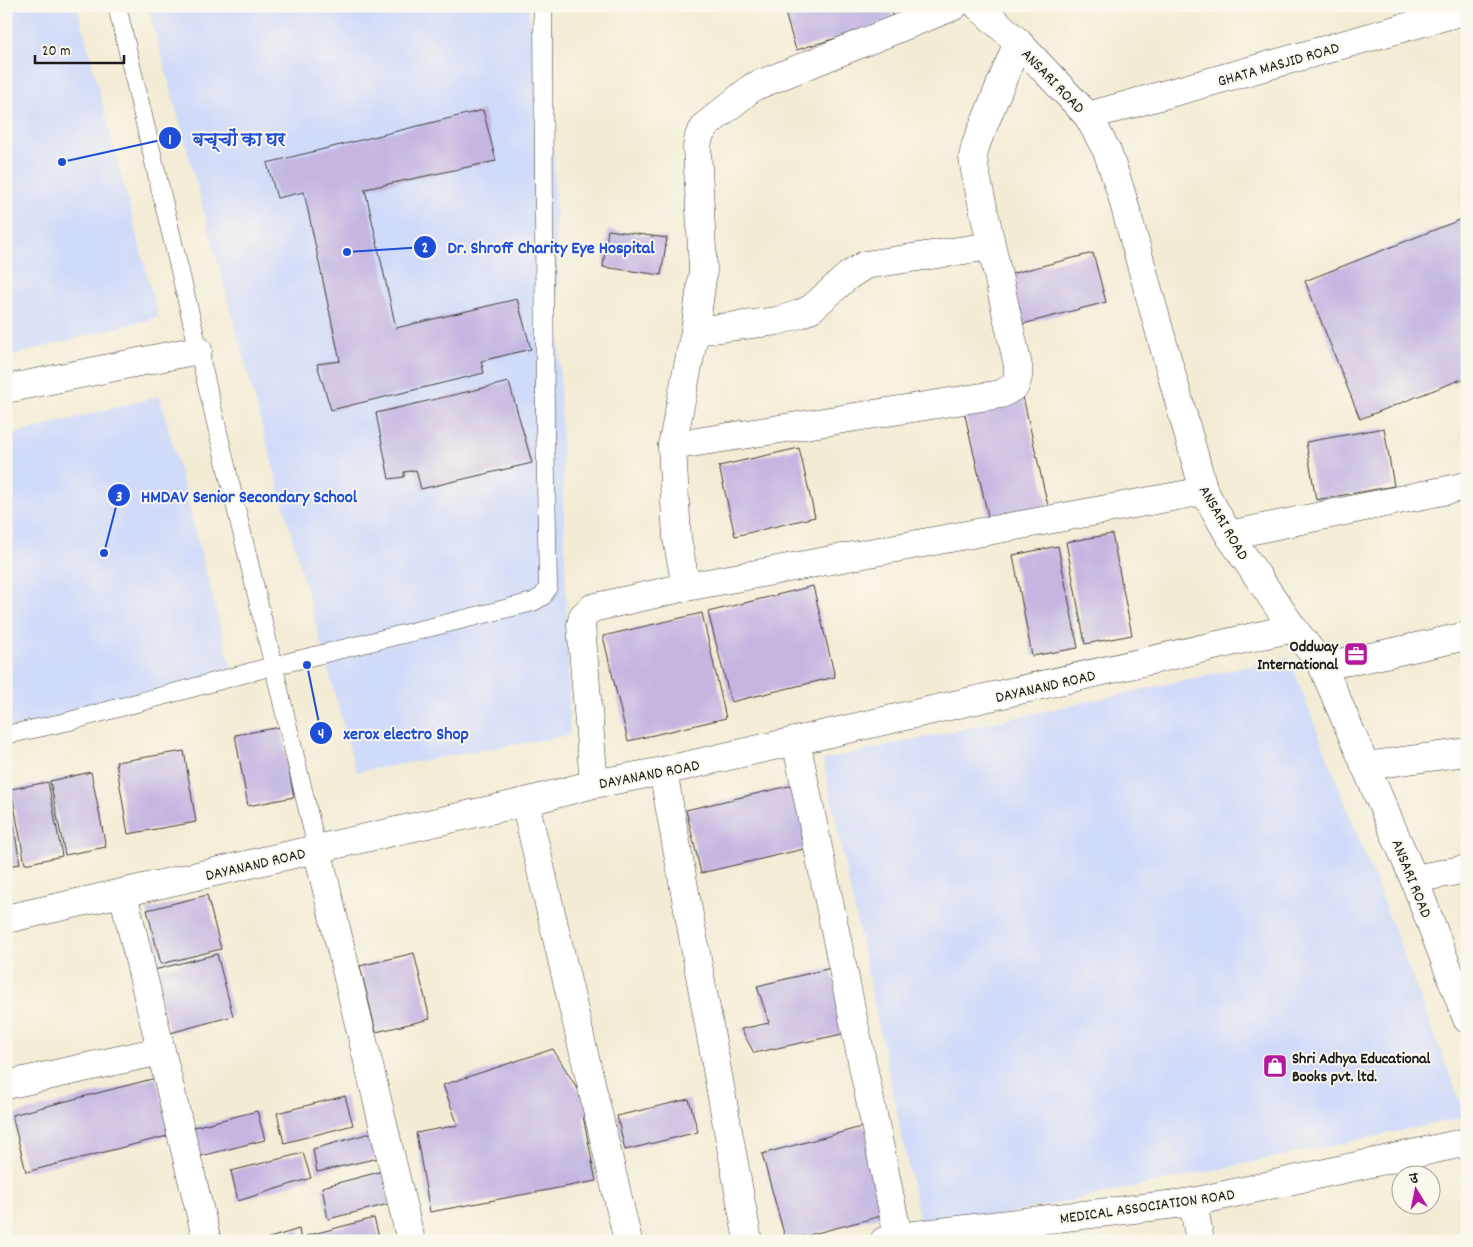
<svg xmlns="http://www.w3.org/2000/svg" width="1473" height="1247" viewBox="0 0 1473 1247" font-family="Dekko,'Playpen Sans Deva',sans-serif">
	<rect width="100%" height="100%" fill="#fbf7ec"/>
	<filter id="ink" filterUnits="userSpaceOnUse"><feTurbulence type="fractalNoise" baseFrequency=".02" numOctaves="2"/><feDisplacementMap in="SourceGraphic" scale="10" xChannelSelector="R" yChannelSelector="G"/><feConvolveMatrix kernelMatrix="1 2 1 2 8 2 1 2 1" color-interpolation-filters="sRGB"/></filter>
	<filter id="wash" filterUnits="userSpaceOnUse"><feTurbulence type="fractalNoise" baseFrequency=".0096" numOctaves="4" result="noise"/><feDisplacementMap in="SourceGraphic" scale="20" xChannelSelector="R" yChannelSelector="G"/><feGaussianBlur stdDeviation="1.12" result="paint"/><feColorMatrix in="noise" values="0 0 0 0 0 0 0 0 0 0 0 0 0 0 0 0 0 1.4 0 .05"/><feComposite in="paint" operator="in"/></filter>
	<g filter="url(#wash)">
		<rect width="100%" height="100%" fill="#f3ecd5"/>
		<g fill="#d0daf9">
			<polygon points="6,6 77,6 158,317 6,357"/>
			<polygon points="148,6 527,6 553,128 570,735 356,772"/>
			<polygon points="160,396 232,671 6,730 6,436"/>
			<polygon points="1289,657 1466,1117 922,1232 823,760"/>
		</g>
		<g id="blocks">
			<g fill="#c4b6e1">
				<polygon points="783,6 890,6 894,21 796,50"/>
				<polygon points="483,110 496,161 365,189 396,328 517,299 531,349 481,361 484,373 331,410 317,364 340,361 304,192 277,198 267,163"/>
				<polygon points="1467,217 1467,377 1360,419 1305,281"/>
				<polygon points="608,230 667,238 661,275 603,267"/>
				<polygon points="1093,253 1106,302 1023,324 1010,274"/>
				<polygon points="509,382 532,463 421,489 416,470 404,472 404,477 389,479 376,413"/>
				<polygon points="1023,397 1048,506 989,520 964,411"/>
				<polygon points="1384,428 1394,486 1316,500 1306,442"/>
				<polygon points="799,448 815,517 735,536 719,466"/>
				<polygon points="1112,534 1132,635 1085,644 1066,542"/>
				<polygon points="1058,546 1078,648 1032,656 1013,555"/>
				<polygon points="813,586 835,677 731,702 708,612"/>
				<polygon points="702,613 726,718 628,741 603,636"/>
				<polygon points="281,727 294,797 248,806 235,735"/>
				<polygon points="184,751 196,822 128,834 116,762"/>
				<polygon points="91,772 106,847 65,855 50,781"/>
				<polygon points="48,782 62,856 25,864 11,789"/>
				<polygon points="802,783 817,846 701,873 686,810"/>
				<polygon points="8,790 20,864 6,866 6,791"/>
				<polygon points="207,895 221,949 161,964 147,910"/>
				<polygon points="414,953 430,1019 376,1032 360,966"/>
				<polygon points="217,954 233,1016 170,1033 154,970"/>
				<polygon points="831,968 847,1033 754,1053 741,1029 769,1023 757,986"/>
				<polygon points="553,1049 593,1114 583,1116 596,1181 430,1212 416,1133 458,1125 443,1085"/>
				<polygon points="156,1078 171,1135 26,1172 12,1115"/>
				<polygon points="345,1096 353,1125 284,1143 277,1113"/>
				<polygon points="689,1099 698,1132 625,1150 617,1116"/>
				<polygon points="257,1111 265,1140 197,1157 190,1128"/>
				<polygon points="865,1126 889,1214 786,1241 762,1154"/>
				<polygon points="374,1132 383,1157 317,1172 313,1149"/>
				<polygon points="303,1153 311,1178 238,1201 231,1171"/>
				<polygon points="383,1171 389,1204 328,1219 322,1187"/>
				<polygon points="374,1218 380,1241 307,1241 306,1236"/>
				<polygon points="299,1229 301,1241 263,1241 263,1240"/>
			</g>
		</g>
	</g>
	<g filter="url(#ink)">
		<use href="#blocks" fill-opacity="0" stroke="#3c3b38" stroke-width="1"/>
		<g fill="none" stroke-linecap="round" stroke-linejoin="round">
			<defs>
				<g id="lane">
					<polyline points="117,6 317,849"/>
					<polyline points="6,735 66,722 273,666 533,602 543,596 548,587 545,423 543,6"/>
				</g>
				<g id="street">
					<polyline points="695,331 777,321 800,314 812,308 848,276 865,265 991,246"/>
					<polyline points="6,389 198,350"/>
					<polyline points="672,446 1001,394 1015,386 1018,377 1018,366 975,171 973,157 976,144 1018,42"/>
					<polyline points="1229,535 1467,486"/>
					<polyline points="686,587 677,538 672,446 695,331 703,271 697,147 699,136 706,125 753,87 954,6"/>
					<polyline points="1322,665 1357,660 1467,636"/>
					<polyline points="796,741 899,1241"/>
					<polyline points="1365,766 1467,752"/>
					<polyline points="663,771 748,1241"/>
					<polyline points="594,784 581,625 583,616 592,608 686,587 1204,491"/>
					<polyline points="525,802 628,1241"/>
					<polyline points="317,849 411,1241"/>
					<polyline points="1414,879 1467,869"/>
					<polyline points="123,893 207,1241"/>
					<polyline points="6,919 525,802 594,784 663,771 1293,628"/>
					<polyline points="6,1085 160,1051"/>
					<polyline points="1193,1202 1200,1241"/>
					<polyline points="884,1241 898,1237 1193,1202 1467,1142"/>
				</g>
				<g id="secondary">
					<polyline points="978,6 1018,42 1088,116 1107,151 1120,189 1204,491 1229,535 1293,628 1322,665 1414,879 1467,1019"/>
					<polyline points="1088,116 1467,10"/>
				</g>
			</defs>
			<use href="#lane" stroke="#3c3b38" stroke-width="19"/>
			<use href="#street" stroke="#3c3b38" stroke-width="29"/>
			<use href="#secondary" stroke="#3c3b38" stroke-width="29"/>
			<use href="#lane" stroke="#fff" stroke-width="18"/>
			<use href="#street" stroke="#fff" stroke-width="28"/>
			<use href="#secondary" stroke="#fff" stroke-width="28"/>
		</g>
	</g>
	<defs>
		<symbol id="office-square" viewBox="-11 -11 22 22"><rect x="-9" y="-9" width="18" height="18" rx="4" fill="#b5179e" stroke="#fbf7ec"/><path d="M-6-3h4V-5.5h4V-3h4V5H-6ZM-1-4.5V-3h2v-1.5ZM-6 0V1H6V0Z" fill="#fff"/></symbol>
		<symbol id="shop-square" viewBox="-11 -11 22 22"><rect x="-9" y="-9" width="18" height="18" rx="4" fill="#b5179e" stroke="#fbf7ec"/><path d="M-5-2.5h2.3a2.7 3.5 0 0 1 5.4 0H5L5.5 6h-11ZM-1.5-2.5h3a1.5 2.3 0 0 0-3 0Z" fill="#fff"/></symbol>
	</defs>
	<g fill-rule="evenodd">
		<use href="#office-square" x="1342" y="640" width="28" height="28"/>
		<use href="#shop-square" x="1261" y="1052" width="28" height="28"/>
	</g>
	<g text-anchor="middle" stroke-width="4" stroke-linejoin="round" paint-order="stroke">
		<g font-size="16" fill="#1c1c1c" stroke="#fbf7ec">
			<text transform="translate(1278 63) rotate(-16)" y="6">GHATA MASJID ROAD</text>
			<text transform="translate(1054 80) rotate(46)" y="6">ANSARI ROAD</text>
			<text transform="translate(1225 522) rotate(60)" y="6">ANSARI ROAD</text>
			<text transform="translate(1045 685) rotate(-13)" y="6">DAYANAND ROAD</text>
			<text transform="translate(649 773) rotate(-11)" y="6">DAYANAND ROAD</text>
			<text transform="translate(255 863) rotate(-13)" y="6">DAYANAND ROAD</text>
			<text transform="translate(1413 878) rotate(68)" y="6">ANSARI ROAD</text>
			<text transform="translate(1147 1205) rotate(-8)" y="6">MEDICAL ASSOCIATION ROAD</text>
		</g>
		<g font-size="16" font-weight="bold" fill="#1c1c1c" stroke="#fbf7ec" text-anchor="end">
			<text x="1338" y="651">Oddway<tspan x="1338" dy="18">International</tspan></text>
			<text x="1292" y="1063" text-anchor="start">Shri Adhya Educational<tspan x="1292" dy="18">Books pvt. ltd.</tspan></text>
		</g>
	</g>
	<path fill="none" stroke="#1d4ed8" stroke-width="2" d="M62 162L170 138M347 252L425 247M104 553L119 495M307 665L321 733"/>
	<g fill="#1d4ed8" stroke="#fbf7ec" stroke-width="2">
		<circle cx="62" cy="162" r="5"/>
		<circle cx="347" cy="252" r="5"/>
		<circle cx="104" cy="553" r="5"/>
		<circle cx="307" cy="665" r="5"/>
		<circle cx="170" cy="138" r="12"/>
		<circle cx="425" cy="247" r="12"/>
		<circle cx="119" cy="495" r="12"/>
		<circle cx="321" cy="733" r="12"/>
	</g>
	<g font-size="15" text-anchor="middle" font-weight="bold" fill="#fff">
		<text x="170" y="144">1</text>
		<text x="425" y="252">2</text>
		<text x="119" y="501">3</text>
		<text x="321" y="738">4</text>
	</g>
	<g font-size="18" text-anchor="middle" font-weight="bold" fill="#1d4ed8" stroke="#fbf7ec" stroke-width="4" stroke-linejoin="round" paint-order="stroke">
		<text x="239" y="145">बच्चों का घर</text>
		<text x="551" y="253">Dr. Shroff Charity Eye Hospital</text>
		<text x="249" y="502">HMDAV Senior Secondary School</text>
		<text x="406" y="739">xerox electro Shop</text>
	</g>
	<rect width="1473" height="1247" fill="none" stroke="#fbf7ec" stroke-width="25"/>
	<g transform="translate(1416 1190) rotate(350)"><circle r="24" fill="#fbf7ec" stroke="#a29f99"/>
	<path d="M0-4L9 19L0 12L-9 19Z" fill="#b5179e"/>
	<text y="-8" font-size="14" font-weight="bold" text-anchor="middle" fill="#1c1c1c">उ</text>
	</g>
	<path d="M35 55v8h89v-8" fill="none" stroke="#1c1c1c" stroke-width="2.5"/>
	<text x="42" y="55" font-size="15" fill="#1c1c1c" stroke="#fbf7ec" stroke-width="4" paint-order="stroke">20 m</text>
</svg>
